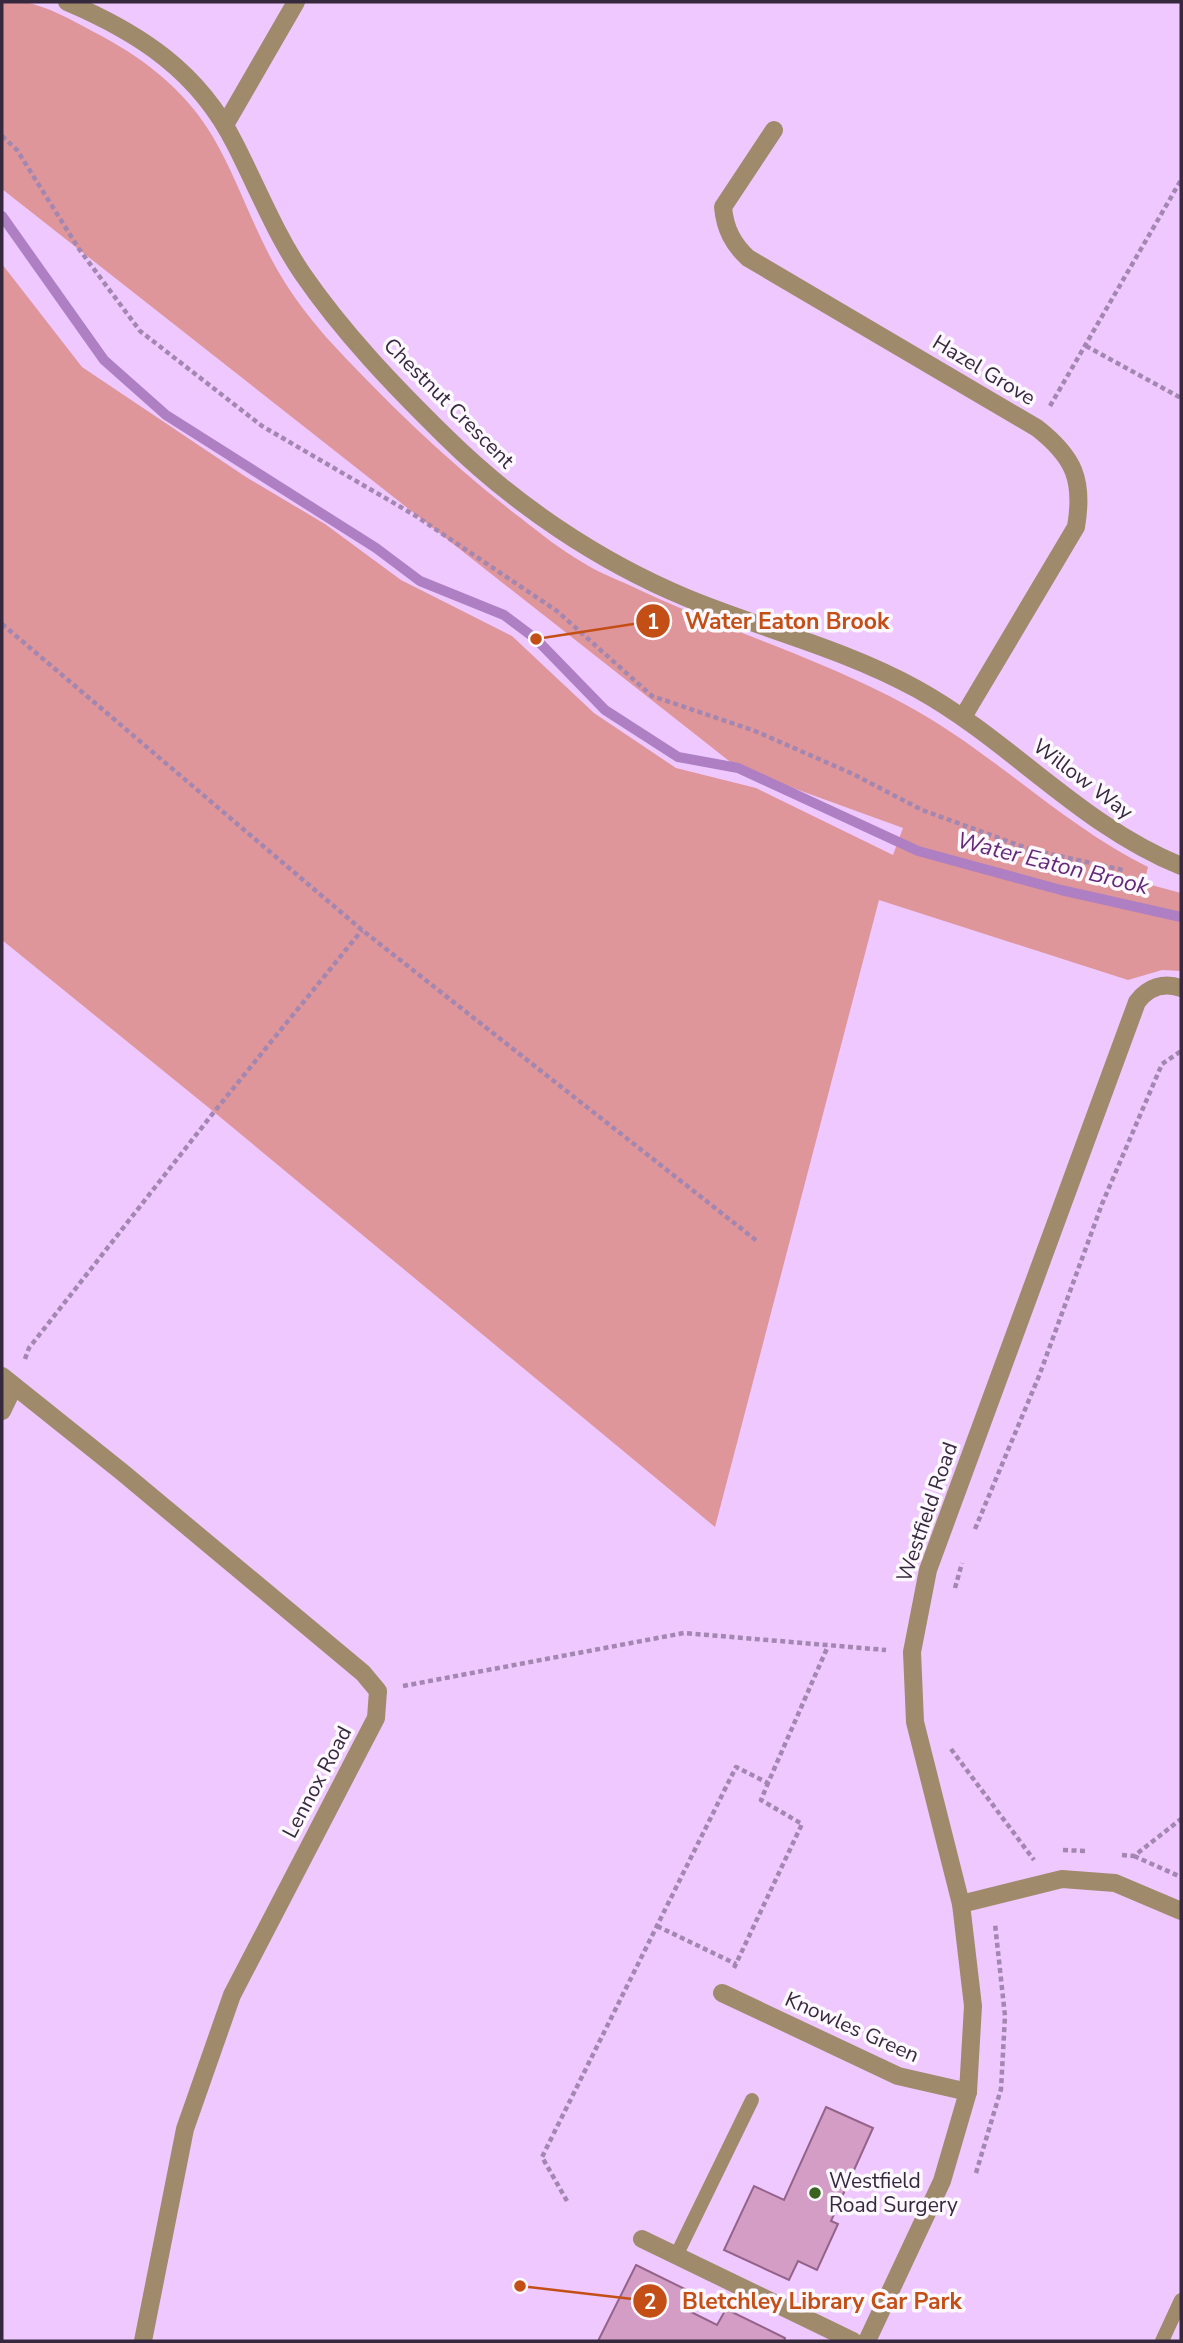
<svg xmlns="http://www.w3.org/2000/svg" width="1183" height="2343" viewBox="0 0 1183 2343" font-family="'Nunito Sans',sans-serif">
	<rect width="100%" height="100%" fill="#eec8ff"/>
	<path fill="#df969a" d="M2,2C9,2 17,1 24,2C47,6 72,20 92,31C141,56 185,89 213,137C238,180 253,228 278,271C291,294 309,317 326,337C386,402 451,465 522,519C541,534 561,550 582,562C596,571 613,578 629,585C720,629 819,657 908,706C993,752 1061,824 1148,867L1144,883L1181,893V971L1162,970L1128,980L879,900L715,1527L214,1112L2,940V264L82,367L246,477L325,524L401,580L512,636L594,713L676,768L756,788L893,855L903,828L738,768L2,189Z"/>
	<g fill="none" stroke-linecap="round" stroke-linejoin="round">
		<polyline stroke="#ae7fc3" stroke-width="10" points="2,216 104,360 166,415 376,548 420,581 504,615 536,639 605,710 678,757 738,768 918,851 1061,890 1181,917"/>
	</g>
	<g fill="#d39dc6" stroke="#946389" stroke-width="2">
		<polygon points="826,2107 873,2128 831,2221 838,2224 817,2270 798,2261 789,2280 724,2250 754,2186 784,2200"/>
		<polygon points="636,2265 699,2296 691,2312 717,2325 726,2309 785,2338 784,2341 598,2341"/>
	</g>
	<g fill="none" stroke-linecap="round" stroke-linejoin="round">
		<g stroke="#a387b0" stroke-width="4.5" stroke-dasharray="5 3.5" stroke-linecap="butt">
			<polyline points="2,136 17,150 79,249 140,331 262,426 416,516 557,611 652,696 755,731 853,774 922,810 1032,850 1123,870"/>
			<polyline points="1086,346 1181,398"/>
			<polyline points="1050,406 1181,180"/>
			<polyline points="2,624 362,930 757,1241"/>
			<polyline points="25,1359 29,1348 214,1112 362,930"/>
			<polyline points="975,1529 1039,1376 1102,1204 1162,1064 1181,1051"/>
			<polyline points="955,1588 962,1563"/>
			<polyline points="403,1686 684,1633 886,1650"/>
			<polyline points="951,1749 1034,1860"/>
			<polyline points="1063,1850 1085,1851"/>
			<polyline points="1122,1855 1134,1856 1181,1819"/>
			<polyline points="1134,1856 1181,1877"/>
			<polyline points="657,1926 736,1964"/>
			<polyline points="734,1968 802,1824 761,1800 768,1783"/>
			<polyline points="976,2173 1001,2089 1005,2016 995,1924"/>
			<polyline points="567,2201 542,2157 736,1767 768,1783 828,1646"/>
		</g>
		<g stroke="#a08a6c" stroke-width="14">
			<polyline points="676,2256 752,2100"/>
			<polyline points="1162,2341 1181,2300"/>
		</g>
		<g stroke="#a08a6c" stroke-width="18">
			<path d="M67,2C140,33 199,72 235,144C257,187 275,233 302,273C343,333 395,387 446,437C514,504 598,561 687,598C762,629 845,649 917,689C1011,741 1080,825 1181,866"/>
			<polyline points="225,125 296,2"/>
			<path d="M774,130L723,207C725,229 733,244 748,258L1037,428C1074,457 1084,480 1076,527L963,717"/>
			<polyline points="2,1376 122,1472 363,1673 378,1691 376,1718 232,1995 185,2129 143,2341"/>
			<polyline points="2,1411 14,1386"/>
			<polyline points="961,1904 1062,1879 1115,1883 1181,1911"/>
			<polyline points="722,1993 898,2076 968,2092"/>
			<polyline points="642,2239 853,2341"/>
			<path d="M867,2341L942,2181L968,2092L973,2006L961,1904L915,1722L912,1652L928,1570L1137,1002C1148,987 1164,982 1181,988"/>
		</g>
	</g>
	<circle fill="#3a631f" stroke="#fcf8fd" stroke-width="2.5" cx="815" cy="2193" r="7"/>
	<g text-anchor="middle" stroke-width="7" stroke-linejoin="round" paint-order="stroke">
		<g font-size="21" fill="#36283d" stroke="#fcf8fd">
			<text transform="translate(984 370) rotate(31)" y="7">Hazel Grove</text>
			<text transform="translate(449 403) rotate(45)" y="7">Chestnut Crescent</text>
			<text transform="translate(1083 779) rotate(37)" y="7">Willow Way</text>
			<text transform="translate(927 1512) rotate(-71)" y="7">Westfield Road</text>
			<text transform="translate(317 1782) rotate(-62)" y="7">Lennox Road</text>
			<text transform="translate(852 2027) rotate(24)" y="7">Knowles Green</text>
		</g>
		<g font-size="21" fill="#36283d" stroke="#fcf8fd" text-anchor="start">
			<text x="829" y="2188">Westfield<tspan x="829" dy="24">Road Surgery</tspan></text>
		</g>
		<g font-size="23" font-style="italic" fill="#63287a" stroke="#fcf8fd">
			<text transform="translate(1053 863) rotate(14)" y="8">Water Eaton Brook</text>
		</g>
	</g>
	<path fill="none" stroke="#c44f16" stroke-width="2.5" d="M536 639L653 621M520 2286L650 2301"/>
	<g fill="#c44f16" stroke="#fcf8fd" stroke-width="2.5">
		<circle cx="536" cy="639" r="7"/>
		<circle cx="520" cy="2286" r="7"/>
		<circle cx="653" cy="621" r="18"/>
		<circle cx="650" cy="2301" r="18"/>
	</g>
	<g font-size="21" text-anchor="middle" font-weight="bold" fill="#fff">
		<text x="653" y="629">1</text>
		<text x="650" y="2309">2</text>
	</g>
	<g font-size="23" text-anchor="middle" font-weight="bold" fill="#c44f16" stroke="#fcf8fd" stroke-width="7" stroke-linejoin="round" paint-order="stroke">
		<text x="787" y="629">Water Eaton Brook</text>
		<text x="822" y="2309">Bletchley Library Car Park</text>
	</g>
	<rect width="1183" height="2343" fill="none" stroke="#36283d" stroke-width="7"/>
</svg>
